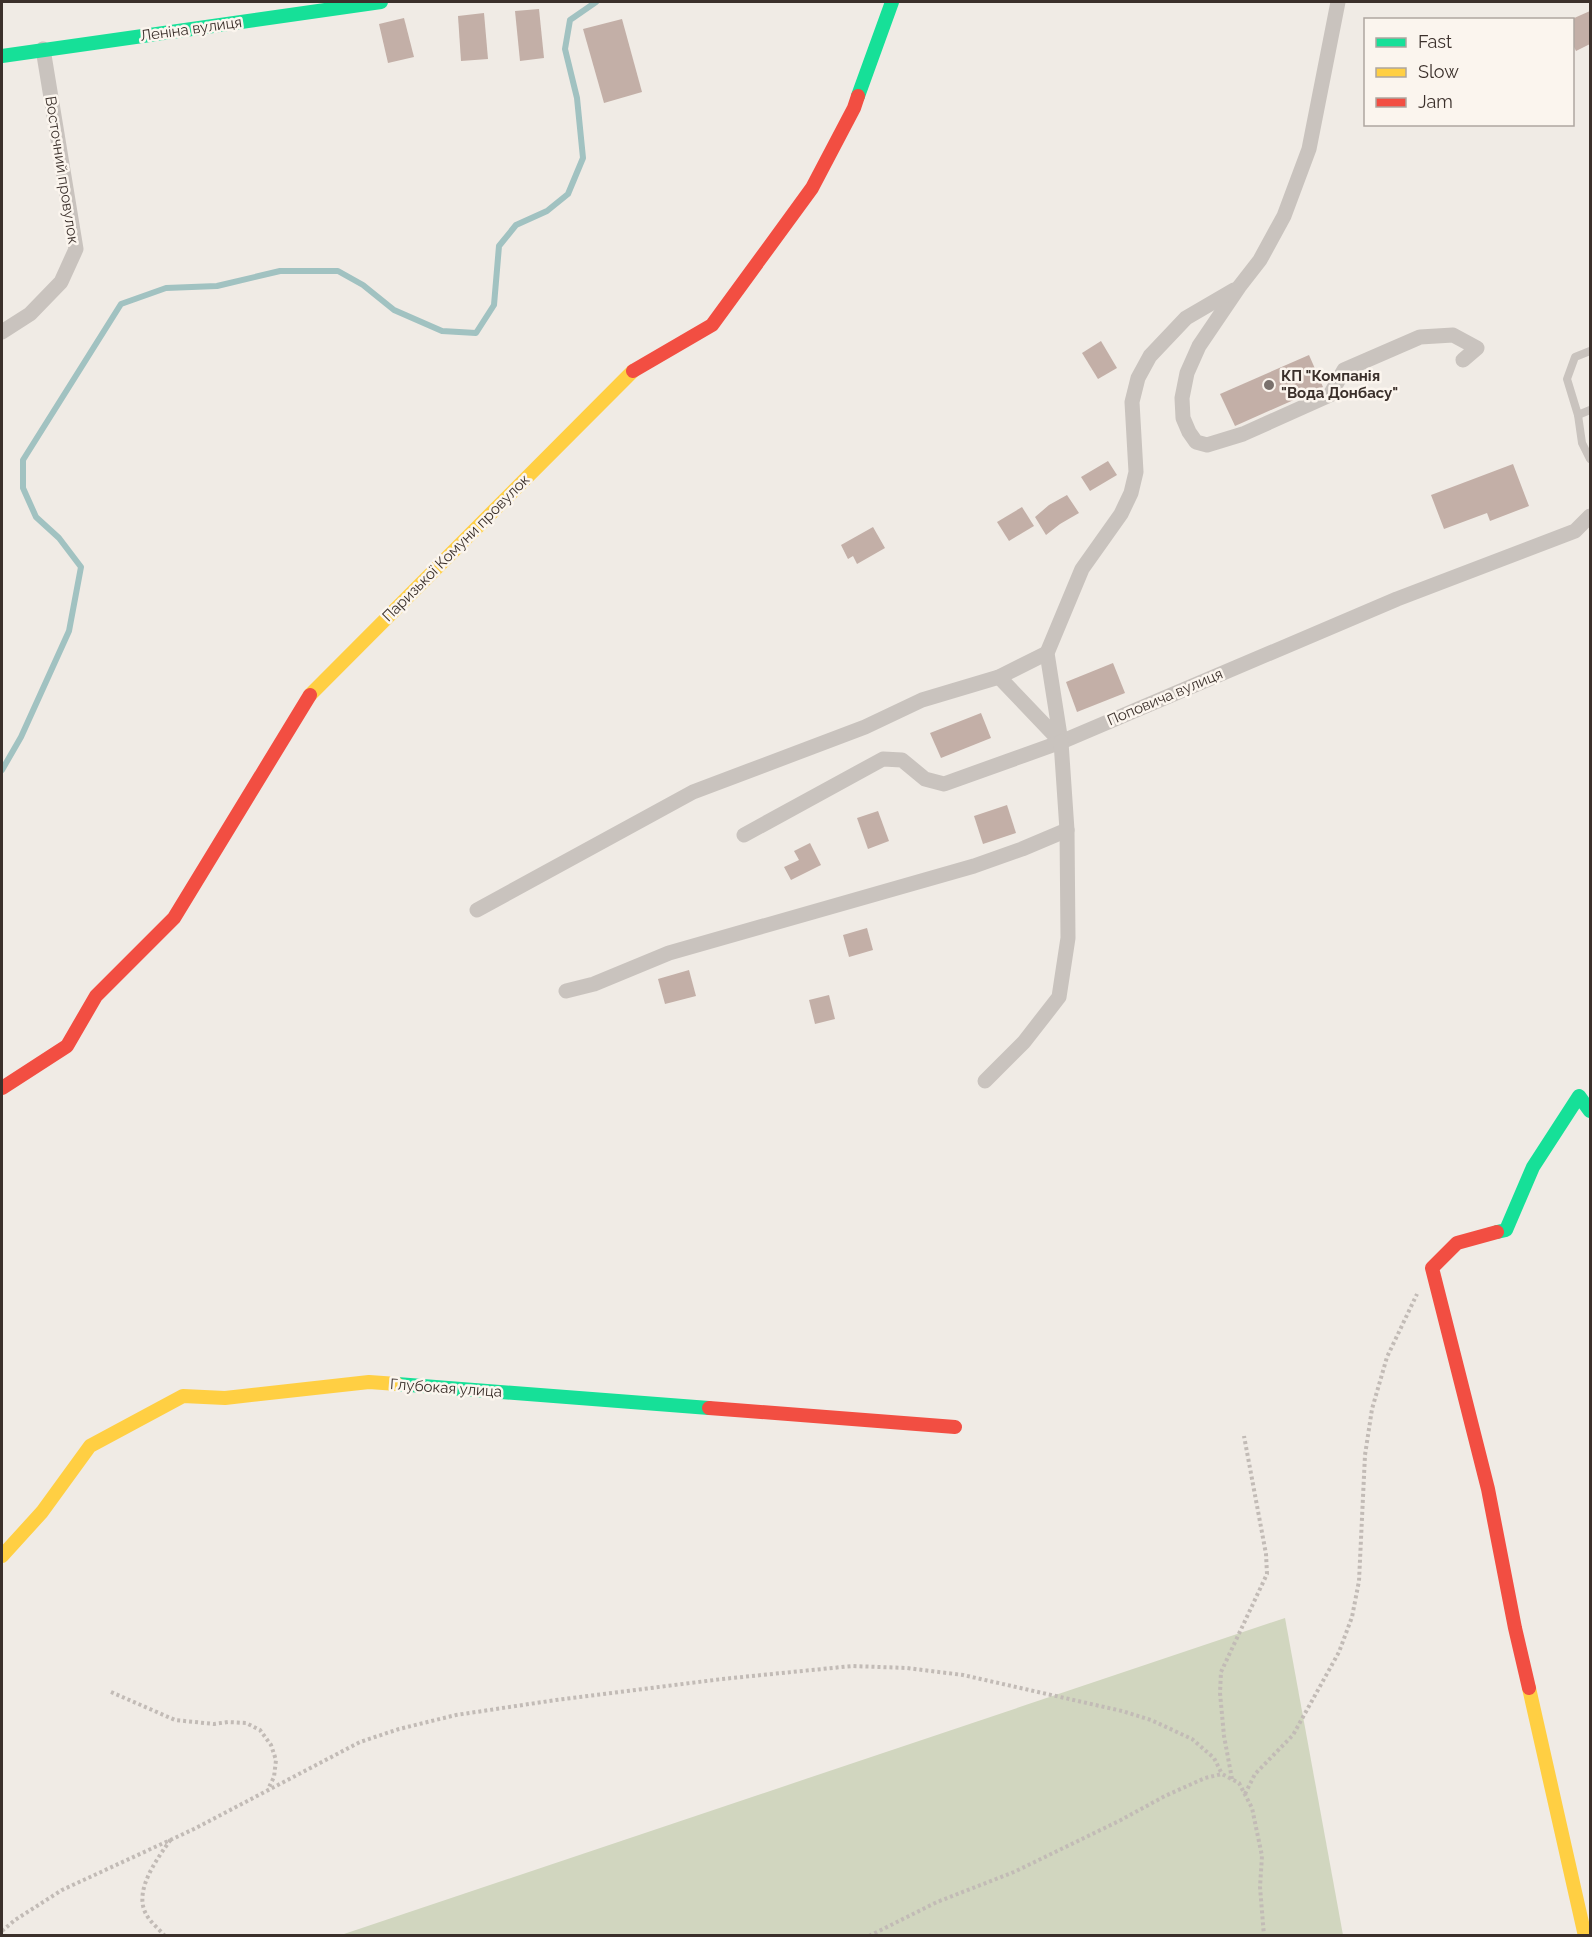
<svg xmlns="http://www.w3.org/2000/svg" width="1592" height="1937" viewBox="0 0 1592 1937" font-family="Raleway,sans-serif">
	<rect width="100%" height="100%" fill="#f0ebe5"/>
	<polygon fill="#d1d6bf" points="1285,1618 1343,1935 341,1935"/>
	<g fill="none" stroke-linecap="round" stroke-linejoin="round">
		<polyline stroke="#a1c2c1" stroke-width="6" points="2,770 21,737 69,631 81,567 59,538 36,517 23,488 23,460 121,304 166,288 217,286 280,271 338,271 363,285 394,310 442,331 476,333 494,305 499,246 516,225 547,211 568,194 583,158 577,98 565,49 570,20 596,2"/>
	</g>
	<g fill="#c3afa7">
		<polygon points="539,9 544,58 520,61 515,11"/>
		<polygon points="1590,11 1590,44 1576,51 1572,43 1572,19"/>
		<polygon points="484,13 488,59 461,61 458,16"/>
		<polygon points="404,18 414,57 388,63 379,24"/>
		<polygon points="622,19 642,92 604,103 583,29"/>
		<polygon points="1101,341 1117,368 1098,379 1082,353"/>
		<polygon points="1309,355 1323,387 1235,426 1220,394"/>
		<polygon points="1108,461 1117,475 1090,491 1081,477"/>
		<polygon points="1513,464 1529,506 1490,521 1487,513 1444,529 1431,495"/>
		<polygon points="1067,495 1079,513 1060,524 1046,535 1035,517 1049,505"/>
		<polygon points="1022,507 1034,526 1009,541 997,522"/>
		<polygon points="873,527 885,548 857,564 853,556 848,559 841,545"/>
		<polygon points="1113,663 1125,693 1077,712 1066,682"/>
		<polygon points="981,713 991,738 941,758 930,733"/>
		<polygon points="1007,805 1016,833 983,844 974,816"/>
		<polygon points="878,811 889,841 868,849 857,818"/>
		<polygon points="810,843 821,865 791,880 784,867 799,860 794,851"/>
		<polygon points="867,928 873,950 849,957 843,935"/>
		<polygon points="689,970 696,996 665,1004 658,979"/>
		<polygon points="829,995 835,1019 815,1024 809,1000"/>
	</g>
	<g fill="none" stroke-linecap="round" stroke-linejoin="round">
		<g stroke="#c2bbb6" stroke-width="4" stroke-dasharray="3 3" stroke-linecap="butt">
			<polyline points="111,1692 175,1720 214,1724 228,1722 246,1723 260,1730 271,1745 276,1760 274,1777 268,1789"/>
			<polyline points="1232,1779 1224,1736 1220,1693 1221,1672 1267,1574 1266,1554 1244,1436"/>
			<polyline points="1245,1794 1255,1774 1293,1735 1339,1652 1352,1617 1359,1581 1365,1455 1372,1409 1387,1357 1417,1294"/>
			<polyline points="2,1931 15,1920 62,1890 194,1829 360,1742 399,1729 456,1715 556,1700 722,1679 852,1666 907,1668 963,1675 1122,1711 1151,1720 1192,1739 1214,1758 1222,1774"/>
			<path d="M165,1936C159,1929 150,1922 146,1914C133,1890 158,1858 171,1839"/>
			<polyline points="869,1936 937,1902 1014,1872 1119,1821 1165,1796 1205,1778 1222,1774 1239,1783 1252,1808 1262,1856 1260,1887 1264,1936"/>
		</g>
		<g stroke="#c9c3be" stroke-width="8">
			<polyline points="1590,351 1575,357 1567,379 1578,415 1590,410"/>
			<polyline points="1578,415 1582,443 1590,459"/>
		</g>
		<g stroke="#c9c3be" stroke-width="15">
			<polyline points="1338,2 1309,149 1284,216 1260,260 1239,287 1199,346 1187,373 1182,398 1183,418 1189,432 1196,442 1207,445 1243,434 1330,395 1344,370 1420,337 1453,335 1477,348 1463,360"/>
			<polyline points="2,332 30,314 61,282 76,249 43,49"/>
			<polyline points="999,677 1061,742 1047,653 1082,569 1121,514 1131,493 1136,472 1132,402 1138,378 1150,356 1186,318 1234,290"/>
			<polyline points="744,835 883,759 902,760 925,779 944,784 1061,742 1397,599 1575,531 1590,516"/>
			<polyline points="477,910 693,792 865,727 922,700 999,677 1047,653"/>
			<polyline points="566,991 594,984 669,953 974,866 1022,849 1067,830"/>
			<polyline points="985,1081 1024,1042 1059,997 1068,938 1067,830 1061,742"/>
		</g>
		<g stroke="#16e098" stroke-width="14">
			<polyline points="2,56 381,2"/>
			<polyline points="858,96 892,2"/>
			<polyline points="1497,1232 1506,1230 1533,1167 1579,1096 1590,1111"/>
			<polyline points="397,1384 709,1408"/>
		</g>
		<g stroke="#ffcf43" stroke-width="14">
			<polyline points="310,695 633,371"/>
			<polyline points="2,1556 42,1512 90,1446 183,1396 225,1398 369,1382 397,1384"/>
			<polyline points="1529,1688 1585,1936"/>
		</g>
		<g stroke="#f24e42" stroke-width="14">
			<polyline points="633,371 712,325 812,188 854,108 858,96"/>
			<polyline points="2,1088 67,1046 96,996 174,918 310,695"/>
			<polyline points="1497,1232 1457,1243 1432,1268 1488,1489 1515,1628 1529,1688"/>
			<polyline points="709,1408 955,1427"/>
		</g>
	</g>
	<circle fill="#7a716c" stroke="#fbf5ee" stroke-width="2" cx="1269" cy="385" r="6"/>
	<g text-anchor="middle" stroke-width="5" stroke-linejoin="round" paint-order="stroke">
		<g font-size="15" fill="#3b302b" stroke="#fbf5ee">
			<text transform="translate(191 29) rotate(-8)" y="5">Леніна вулиця</text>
			<text transform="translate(62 170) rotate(81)" y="5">Восточний провулок</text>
			<text transform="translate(456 548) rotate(-45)" y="5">Паризької Комуни провулок</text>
			<text transform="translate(1165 697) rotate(-23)" y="5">Поповича вулиця</text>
			<text transform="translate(446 1388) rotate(4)" y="5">Глубокая улица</text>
		</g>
		<g font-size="15" font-weight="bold" fill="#3b302b" stroke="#fbf5ee" text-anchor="start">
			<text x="1281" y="381">КП "Компанія<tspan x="1281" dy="17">"Вода Донбасу"</tspan></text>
		</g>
	</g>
	<rect width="1592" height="1937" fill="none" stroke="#3b302b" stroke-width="6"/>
	<rect x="1364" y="18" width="210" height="108" fill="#fbf5ee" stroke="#aea6a0" stroke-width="1.5"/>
	<rect x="1376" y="38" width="30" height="9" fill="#16e098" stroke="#aea6a0" stroke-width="1.5"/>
	<text x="1418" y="48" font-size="18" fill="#3b302b">Fast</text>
	<rect x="1376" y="68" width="30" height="9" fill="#ffcf43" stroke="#aea6a0" stroke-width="1.5"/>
	<text x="1418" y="78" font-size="18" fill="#3b302b">Slow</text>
	<rect x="1376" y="98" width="30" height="9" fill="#f24e42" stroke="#aea6a0" stroke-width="1.5"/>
	<text x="1418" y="108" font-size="18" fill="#3b302b">Jam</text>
</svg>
